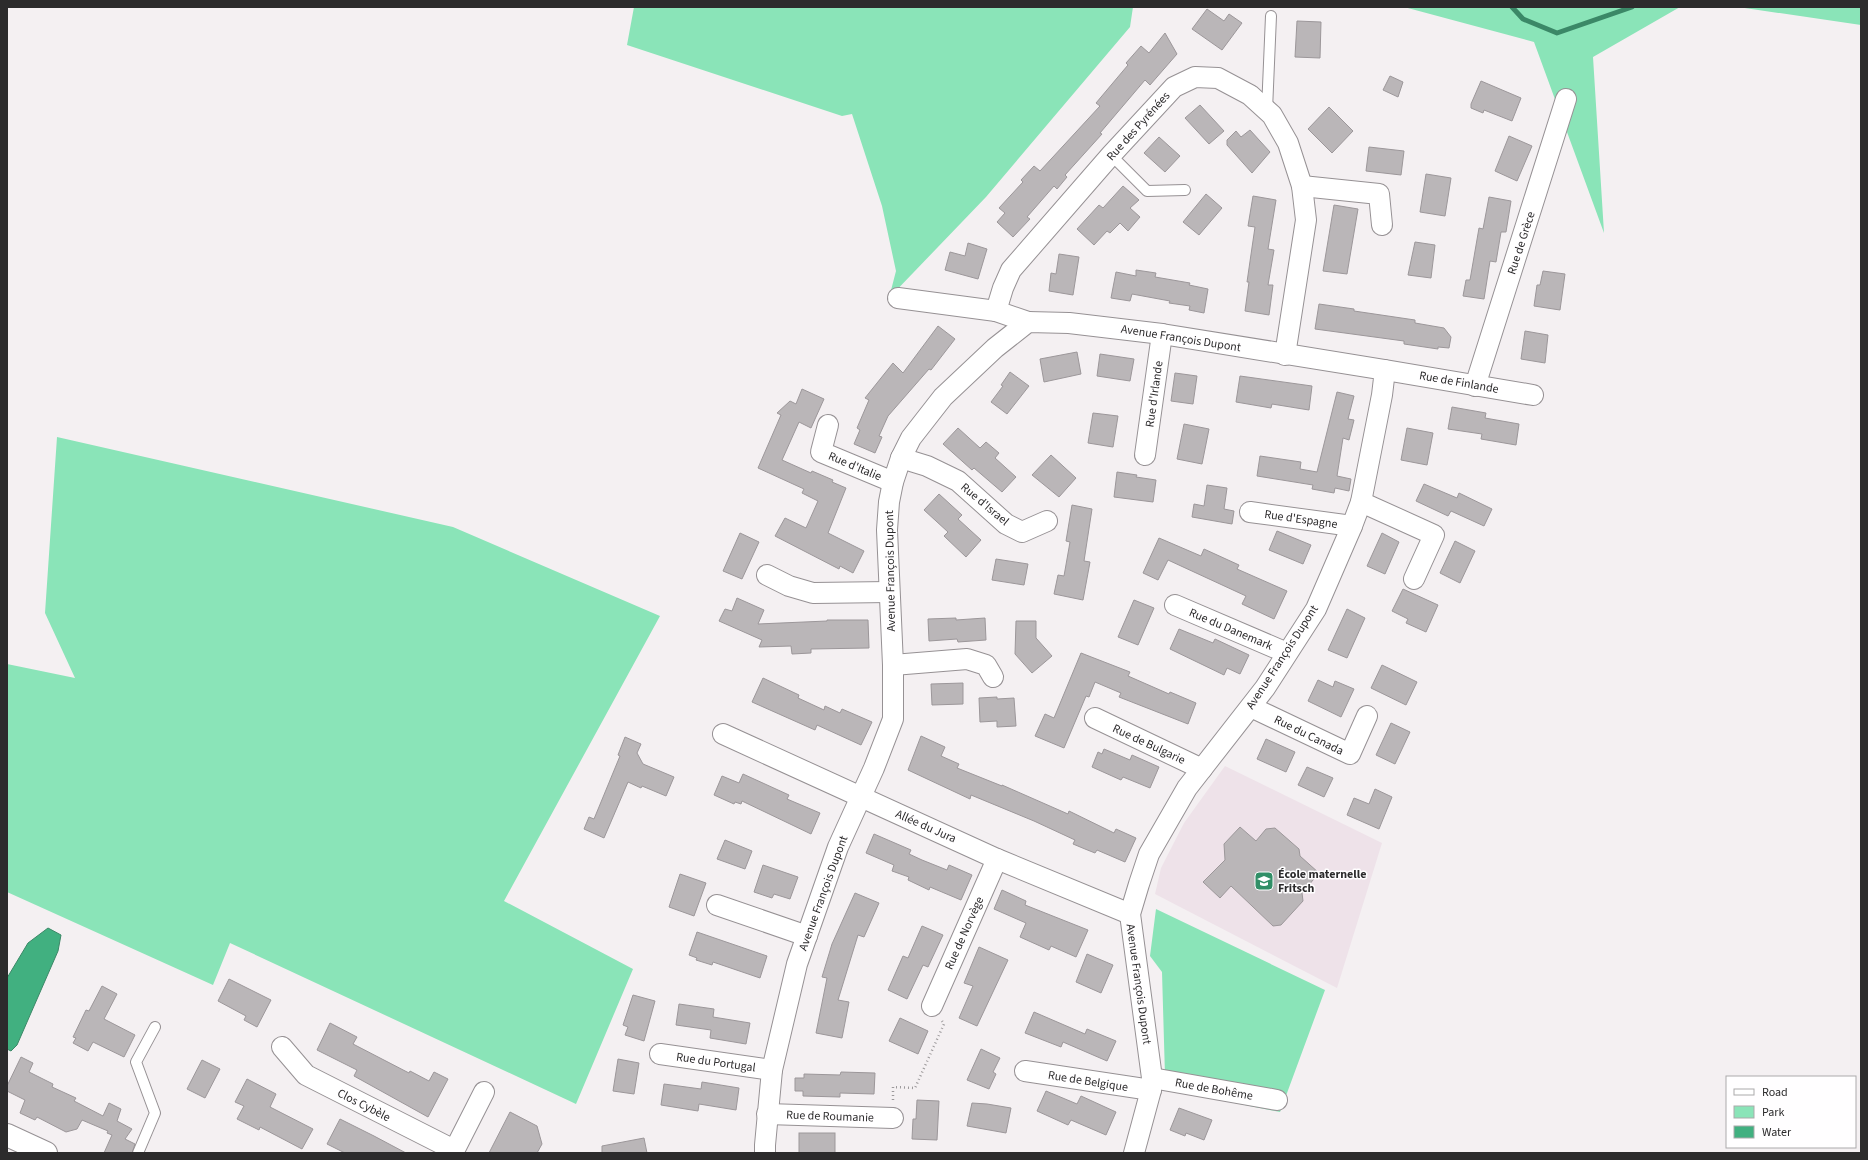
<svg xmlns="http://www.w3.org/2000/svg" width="1868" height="1160" viewBox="0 0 1868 1160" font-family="'Source Sans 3',sans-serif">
	<rect width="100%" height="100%" fill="#f4f0f2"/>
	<polygon fill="#eee2e9" points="1225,766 1382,843 1337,988 1155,894 1161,868 1184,823"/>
	<g fill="#8ae4b8">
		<polygon points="634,7 1133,7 1130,27 986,197 889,298 896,271 882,206 852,114 842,116 627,45"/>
		<polygon points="1404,7 1680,7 1593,57 1604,233 1534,42"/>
		<polygon points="1738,7 1861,7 1861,25"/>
		<polygon points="57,437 453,527 660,616 504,901 633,969 576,1104 230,943 213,985 7,892 7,664 75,678 45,613"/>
		<polygon points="1156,909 1325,990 1280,1112 1180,1092 1165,1076 1162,972 1150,956"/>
	</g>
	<polygon fill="#41b080" stroke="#3b8867" points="48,928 61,935 58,951 17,1045 11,1051 7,1049 7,978 28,943"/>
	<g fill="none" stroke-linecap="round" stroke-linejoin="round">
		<polyline stroke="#3b8867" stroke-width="5" points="1512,7 1523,19 1557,33 1632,7"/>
	</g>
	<g fill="#bab6b8" stroke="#9c979a">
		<polygon points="1207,9 1224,21 1229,14 1242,23 1222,50 1192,29"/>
		<polygon points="1297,21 1321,22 1320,58 1295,57"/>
		<polygon points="1165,33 1177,54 1150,85 1145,80 1100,133 1102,134 1065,175 1067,177 1057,189 1054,186 1027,217 1030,219 1013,237 997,222 1005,213 999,208 1023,182 1021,180 1034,166 1040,171 1100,106 1096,103 1128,65 1126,63 1141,46 1149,53"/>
		<polygon points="1390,76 1403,82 1398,97 1383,90"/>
		<polygon points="1481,81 1521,98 1512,121 1484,110 1483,113 1471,108 1471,104"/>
		<polygon points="1200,105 1224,131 1209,144 1185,118"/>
		<polygon points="1329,107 1353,131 1332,153 1308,129"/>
		<polygon points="1250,130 1270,152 1252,173 1227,145 1227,140 1236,131 1241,137"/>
		<polygon points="1509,136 1532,146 1517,181 1495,171"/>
		<polygon points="1159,137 1180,156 1165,172 1144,153"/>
		<polygon points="1369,147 1404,151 1401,175 1366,171"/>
		<polygon points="1426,174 1451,178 1445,216 1420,212"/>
		<polygon points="1123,186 1139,200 1130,208 1140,217 1128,231 1120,223 1110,233 1107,231 1094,245 1077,229 1099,205 1103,208"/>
		<polygon points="1206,194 1222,208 1199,235 1183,222"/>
		<polygon points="1253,196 1276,200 1268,249 1274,250 1268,285 1273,285 1269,315 1245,311 1249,282 1247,282 1255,227 1248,226"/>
		<polygon points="1489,197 1511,201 1506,232 1501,232 1496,262 1490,261 1484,299 1463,296 1466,280 1470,280 1479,228 1483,229"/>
		<polygon points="1334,205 1358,209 1347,274 1323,271"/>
		<polygon points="1415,242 1435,245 1431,278 1408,275"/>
		<polygon points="968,243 987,249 978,279 945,270 950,252 965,256"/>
		<polygon points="1059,254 1079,257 1073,295 1049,291 1051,273 1056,274"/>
		<polygon points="1136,270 1156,273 1155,277 1190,283 1189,285 1208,289 1204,313 1189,310 1190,306 1169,303 1170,301 1132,294 1130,301 1111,298 1116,272 1136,276"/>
		<polygon points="1543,271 1565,274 1560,310 1534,306 1537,285 1540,285"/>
		<polygon points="1319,304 1354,309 1354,311 1415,320 1415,323 1444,328 1451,337 1449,348 1438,347 1438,349 1404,344 1404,341 1315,329"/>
		<polygon points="938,326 955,339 931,370 929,369 888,416 879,436 882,437 875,453 854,444 860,430 857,428 869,400 865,398 893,363 903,373"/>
		<polygon points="1525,331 1548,335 1545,363 1521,359"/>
		<polygon points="1077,352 1081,374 1044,382 1040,359"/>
		<polygon points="1100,354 1134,359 1130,381 1097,376"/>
		<polygon points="1010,372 1029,386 1007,414 991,402 1003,386 1001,385"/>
		<polygon points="1175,373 1197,376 1193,404 1171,401"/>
		<polygon points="1240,376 1312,386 1309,410 1272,404 1271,408 1236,402"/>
		<polygon points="802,389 824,399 811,428 799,422 782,460 811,473 812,471 833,480 832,482 846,488 828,533 864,551 853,573 840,566 839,569 775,536 785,518 806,528 818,501 802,493 804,489 758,468 781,415 777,413 790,401 796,404"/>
		<polygon points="1337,392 1354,396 1348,419 1354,420 1349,440 1343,438 1337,476 1351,479 1349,491 1335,488 1334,493 1312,489 1313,485 1257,476 1260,456 1301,462 1300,469 1317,472"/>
		<polygon points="1452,407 1486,413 1485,418 1519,424 1516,445 1481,439 1482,434 1448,429"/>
		<polygon points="1093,413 1118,416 1113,447 1088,443"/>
		<polygon points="1184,424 1209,429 1202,464 1177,459"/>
		<polygon points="958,428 980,448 986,442 999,453 995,458 1016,477 1002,492 974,468 972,470 943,444"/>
		<polygon points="1407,428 1433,433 1427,465 1401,460"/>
		<polygon points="1051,455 1076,478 1059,497 1032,475"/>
		<polygon points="1117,472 1137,475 1136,477 1156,480 1153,502 1114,497"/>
		<polygon points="1424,484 1457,498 1459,493 1492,509 1484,526 1451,511 1448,516 1416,501"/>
		<polygon points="1207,485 1227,488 1224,509 1234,511 1232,524 1192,517 1194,504 1204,506"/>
		<polygon points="939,494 962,515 958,519 981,540 966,557 944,536 948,532 924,510"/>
		<polygon points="1072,505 1092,509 1084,561 1090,562 1083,600 1054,594 1058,575 1064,576 1070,542 1066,541"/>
		<polygon points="1277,531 1311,545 1303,564 1269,550"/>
		<polygon points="740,533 759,542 742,579 723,571"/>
		<polygon points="1382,533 1399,542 1385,574 1367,566"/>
		<polygon points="1159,538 1201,556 1204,549 1239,565 1237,569 1287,591 1274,619 1242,604 1246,596 1168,560 1158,580 1143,573"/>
		<polygon points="1455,541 1475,551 1460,583 1440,573"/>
		<polygon points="996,559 1028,564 1024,585 992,580"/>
		<polygon points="1403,589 1438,605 1426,632 1406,623 1408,619 1392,611"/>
		<polygon points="737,598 764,610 758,624 827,621 827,620 868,620 869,648 811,649 811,653 792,654 791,646 759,647 762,640 719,621 725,609 732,611"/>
		<polygon points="1134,600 1154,608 1138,645 1118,637"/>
		<polygon points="1347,609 1365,618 1347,658 1328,650"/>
		<polygon points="956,618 956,620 985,618 986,640 958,642 957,639 929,641 928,619"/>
		<polygon points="1016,621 1036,621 1036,638 1052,656 1032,673 1015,654"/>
		<polygon points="1179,629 1213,643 1215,639 1249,655 1240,674 1227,668 1224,675 1170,649"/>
		<polygon points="1081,653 1130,672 1128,676 1169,694 1170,692 1196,703 1188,724 1119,697 1121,693 1095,682 1089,697 1086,696 1064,748 1035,736 1045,714 1054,718"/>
		<polygon points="1382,665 1417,682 1406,705 1371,688"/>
		<polygon points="763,678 799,695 798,698 824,710 825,706 840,713 842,709 872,722 861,745 817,725 815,730 752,702"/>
		<polygon points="1318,680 1333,687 1335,681 1354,689 1341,717 1308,701"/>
		<polygon points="963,683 963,704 932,705 931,684"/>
		<polygon points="997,697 997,699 1014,698 1016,726 997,727 997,721 980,722 979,698"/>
		<polygon points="1391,723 1410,732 1395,764 1376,755"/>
		<polygon points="921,736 945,747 941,756 959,764 957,768 1002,786 1002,785 1068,814 1069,811 1114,833 1116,829 1136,838 1125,862 1097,850 1095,853 1085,849 1073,844 1075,840 1034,821 971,795 970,799 908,770"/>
		<polygon points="625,737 641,744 637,753 643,764 674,777 666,796 642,786 641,788 628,782 604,838 584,829 589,817 594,819 620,756 618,755"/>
		<polygon points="1266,739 1295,752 1286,772 1257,759"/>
		<polygon points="1104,749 1130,760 1132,755 1159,767 1150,788 1123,777 1121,780 1092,767 1098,752 1102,754"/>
		<polygon points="1307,767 1333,778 1324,797 1298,785"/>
		<polygon points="743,774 789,795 787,799 820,813 811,834 742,801 741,804 735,802 734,804 714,795 722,776 739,783"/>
		<polygon points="1375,789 1392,797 1379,829 1347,815 1354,798 1369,804"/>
		<polygon points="1240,827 1256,841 1266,829 1275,828 1299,849 1300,856 1319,873 1302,893 1303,901 1281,925 1273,926 1231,886 1220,898 1203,882 1225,860 1224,844"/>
		<polygon points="874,834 911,850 909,854 922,860 947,870 949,865 972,875 961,900 930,887 929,890 908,880 909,877 892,871 894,865 866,853"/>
		<polygon points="725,840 752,851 745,869 717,859"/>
		<polygon points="763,865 798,877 790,899 774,894 772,898 754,892"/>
		<polygon points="680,874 706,883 694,916 669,907"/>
		<polygon points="1002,890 1026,901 1025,905 1088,930 1076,957 1051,946 1049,950 1020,937 1026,923 994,909"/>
		<polygon points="855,893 879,903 864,937 858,935 838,1000 849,1002 842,1038 816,1033 827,978 822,977 832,944"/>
		<polygon points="922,926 943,935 928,967 923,965 907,999 888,990 903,956 908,958"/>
		<polygon points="697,932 767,956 760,978 713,962 712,965 696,960 697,958 689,955"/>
		<polygon points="979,947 1008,960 977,1026 959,1018 973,986 964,983"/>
		<polygon points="1087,954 1113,965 1101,993 1076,982"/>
		<polygon points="229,979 271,1000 257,1027 244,1020 246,1016 218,1001"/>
		<polygon points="102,986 117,994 104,1019 135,1035 124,1057 93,1042 88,1051 73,1043 76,1038 73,1037 86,1010 89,1011"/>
		<polygon points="633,995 655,1001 644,1041 625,1035 628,1027 623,1025"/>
		<polygon points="679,1004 714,1009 713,1017 750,1023 746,1044 710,1038 711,1030 676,1025"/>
		<polygon points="1034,1012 1085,1034 1087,1029 1116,1041 1107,1061 1063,1042 1061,1047 1025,1033"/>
		<polygon points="900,1018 928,1031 918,1054 889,1041"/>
		<polygon points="330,1023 357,1037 353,1044 409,1073 410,1071 429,1081 434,1072 448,1079 428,1117 354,1076 357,1070 317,1050"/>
		<polygon points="981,1049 1000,1058 993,1072 996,1074 989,1089 967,1080"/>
		<polygon points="21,1057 33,1063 29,1072 53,1084 52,1087 76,1098 74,1101 103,1116 109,1103 121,1109 117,1121 132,1129 125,1139 135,1144 132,1153 104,1153 112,1135 107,1133 108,1131 82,1120 77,1129 66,1132 37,1117 35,1120 20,1113 25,1100 7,1091 7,1086"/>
		<polygon points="618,1059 639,1063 634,1094 613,1091"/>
		<polygon points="202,1060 220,1069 205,1098 187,1089"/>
		<polygon points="841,1072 875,1073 874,1094 840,1093 840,1097 803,1096 803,1091 795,1091 795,1078 804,1078 804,1074 840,1075"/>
		<polygon points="247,1079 276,1094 270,1107 313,1129 302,1149 260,1127 259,1130 237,1119 244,1106 235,1102"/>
		<polygon points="702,1082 739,1088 736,1110 699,1104 698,1111 661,1105 664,1084 701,1089"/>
		<polygon points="1046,1091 1077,1104 1081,1096 1116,1112 1106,1135 1071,1120 1068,1125 1037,1111"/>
		<polygon points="917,1100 939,1101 937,1140 912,1139 913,1119 916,1119"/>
		<polygon points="972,1103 987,1104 1011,1108 1006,1133 967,1126"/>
		<polygon points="1179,1108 1212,1120 1204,1140 1186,1133 1185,1136 1170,1130"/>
		<polygon points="510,1112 537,1126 542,1144 537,1153 489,1153"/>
		<polygon points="340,1119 374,1136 406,1153 345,1153 327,1144"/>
		<rect x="799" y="1133" width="36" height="20"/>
		<polygon points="644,1138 647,1153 602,1153 602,1146"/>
	</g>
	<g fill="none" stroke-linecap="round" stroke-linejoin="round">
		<defs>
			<g id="lane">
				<polyline points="1267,110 1271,16"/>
				<polyline points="1111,155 1147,191 1185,190"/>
				<polyline points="138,1153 155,1113 136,1062 155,1027"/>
			</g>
			<g id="street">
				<polyline points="1302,186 1379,194 1382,225"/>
				<polyline points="898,298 996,311"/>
				<polyline points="1028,322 996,311 1003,288 1011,270 1111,155 1174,87 1195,77 1218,78 1250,95 1272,115 1288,143 1302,186 1306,220 1285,355"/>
				<polyline points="1385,370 1533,395"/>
				<polyline points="1475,386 1566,99"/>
				<polyline points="828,425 821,452 893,482"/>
				<polyline points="1145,455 1162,334"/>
				<polyline points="901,458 927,466 958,481 1006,524 1022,532 1047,521"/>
				<polyline points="1361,502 1434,535 1414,579"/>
				<polyline points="1250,512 1352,526"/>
				<polyline points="767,575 789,586 813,593 889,592"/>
				<polyline points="1175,605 1287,653"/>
				<polyline points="893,665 967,659 986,665 993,677"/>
				<polyline points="1251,707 1350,754 1367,716"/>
				<polyline points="1095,718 1202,769"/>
				<polyline points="723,734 997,859 1130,914"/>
				<polyline points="717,905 807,936"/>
				<polyline points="932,1006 997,859"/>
				<polyline points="282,1047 306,1075 454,1150"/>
				<polyline points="660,1054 772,1070"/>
				<polyline points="1025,1071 1151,1090"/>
				<polyline points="1152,1078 1277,1100"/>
				<polyline points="767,1114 893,1118"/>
				<polyline points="453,1153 484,1092"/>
				<polyline points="765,1153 765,1145 772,1070 797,964 838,847 874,768 893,719 893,665 887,530 889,502 893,482 901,458 911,438 943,397 995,348 1028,322 1069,323 1162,334 1385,370 1382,395 1361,502 1352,526 1316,609 1265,688 1187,788 1149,854 1139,884 1130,914 1152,1078 1151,1090 1134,1153"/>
			</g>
			<polyline id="secondary" points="7,1135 46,1153"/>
		</defs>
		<use href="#lane" stroke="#969194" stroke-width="12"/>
		<use href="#street" stroke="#969194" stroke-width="22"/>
		<use href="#secondary" stroke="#969194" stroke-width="24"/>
		<polyline stroke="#9c999b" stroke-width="2.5" stroke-dasharray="1 3" stroke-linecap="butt" points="893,1100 893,1087 915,1088 944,1024 942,1021"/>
		<use href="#lane" stroke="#fff" stroke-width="10"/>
		<use href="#street" stroke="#fff" stroke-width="20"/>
		<use href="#secondary" stroke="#fff" stroke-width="22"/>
	</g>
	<defs>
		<symbol id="school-square" viewBox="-11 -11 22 22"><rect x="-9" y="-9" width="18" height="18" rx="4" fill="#318f67" stroke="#fffeff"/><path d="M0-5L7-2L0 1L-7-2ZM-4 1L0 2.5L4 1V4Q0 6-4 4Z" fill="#fff"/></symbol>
	</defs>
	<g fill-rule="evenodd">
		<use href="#school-square" x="1253" y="870" width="22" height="22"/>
	</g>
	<g text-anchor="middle" stroke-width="3" stroke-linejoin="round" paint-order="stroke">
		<g font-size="12" fill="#2c2b2c" stroke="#fffeff">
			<text transform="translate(1138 126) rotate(-48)" y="4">Rue des Pyrénées</text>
			<text transform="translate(1521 243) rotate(-72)" y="4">Rue de Grèce</text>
			<text transform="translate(1181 338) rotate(9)" y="4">Avenue François Dupont</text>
			<text transform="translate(1459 382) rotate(10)" y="4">Rue de Finlande</text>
			<text transform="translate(1154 394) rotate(-82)" y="4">Rue d'Irlande</text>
			<text transform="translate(855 466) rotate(23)" y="4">Rue d'Italie</text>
			<text transform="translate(985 504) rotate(40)" y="4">Rue d'Israel</text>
			<text transform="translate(1301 519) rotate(8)" y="4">Rue d'Espagne</text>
			<text transform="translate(890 571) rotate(-91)" y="4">Avenue François Dupont</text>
			<text transform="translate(1231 629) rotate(23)" y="4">Rue du Danemark</text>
			<text transform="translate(1282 657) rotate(-57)" y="4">Avenue François Dupont</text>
			<text transform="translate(1309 735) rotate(26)" y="4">Rue du Canada</text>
			<text transform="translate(1149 744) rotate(25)" y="4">Rue de Bulgarie</text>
			<text transform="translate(926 826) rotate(24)" y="4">Allée du Jura</text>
			<text transform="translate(823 893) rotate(-70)" y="4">Avenue François Dupont</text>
			<text transform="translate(964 933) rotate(-66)" y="4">Rue de Norvège</text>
			<text transform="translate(1139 984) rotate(82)" y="4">Avenue François Dupont</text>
			<text transform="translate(716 1062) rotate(8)" y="4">Rue du Portugal</text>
			<text transform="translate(1088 1081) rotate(9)" y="4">Rue de Belgique</text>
			<text transform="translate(1214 1089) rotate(10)" y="4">Rue de Bohême</text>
			<text transform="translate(364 1105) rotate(27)" y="4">Clos Cybèle</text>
			<text transform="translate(830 1116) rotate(2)" y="4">Rue de Roumanie</text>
		</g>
		<g font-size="12" font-weight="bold" fill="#2c2b2c" stroke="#fffeff" text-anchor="start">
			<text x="1278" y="878">École maternelle<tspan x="1278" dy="14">Fritsch</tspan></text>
		</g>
	</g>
	<rect width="1868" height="1160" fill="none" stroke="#2c2b2c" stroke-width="16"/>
	<rect x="1726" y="1076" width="130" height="72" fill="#fffeff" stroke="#abaaab"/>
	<rect x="1734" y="1089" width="20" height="6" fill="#ffffff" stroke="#abaaab"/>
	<text x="1762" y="1096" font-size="12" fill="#2c2b2c">Road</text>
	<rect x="1734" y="1106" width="20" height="12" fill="#8ae4b8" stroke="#abaaab"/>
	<text x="1762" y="1116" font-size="12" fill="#2c2b2c">Park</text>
	<rect x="1734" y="1126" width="20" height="12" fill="#41b080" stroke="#abaaab"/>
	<text x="1762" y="1136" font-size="12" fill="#2c2b2c">Water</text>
</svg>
